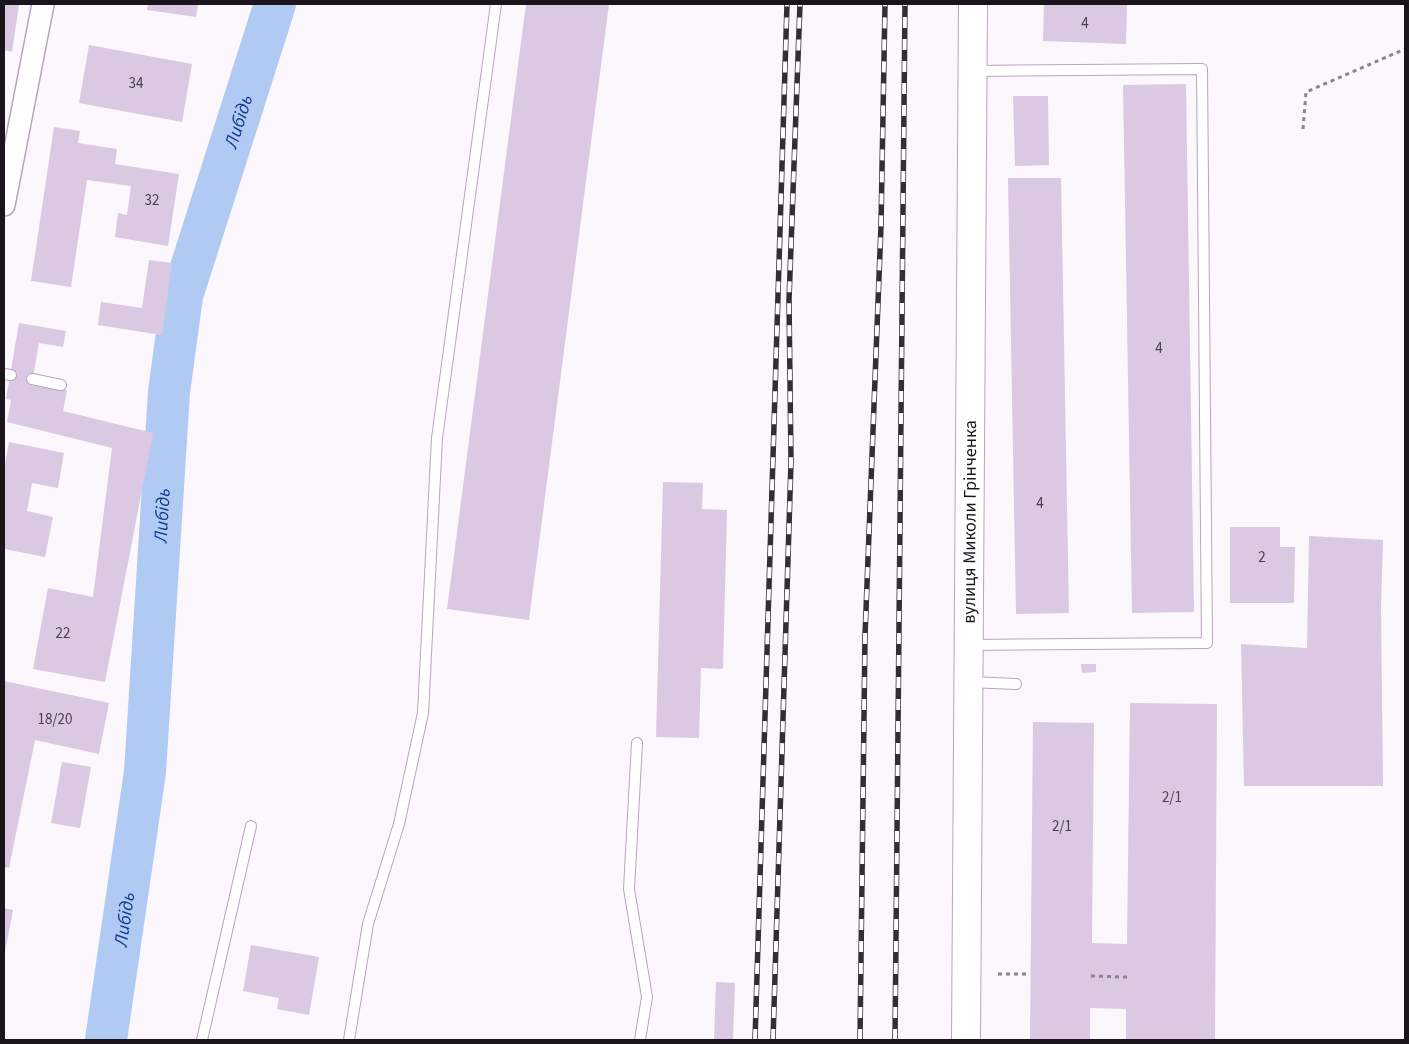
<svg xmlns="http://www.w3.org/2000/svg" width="1409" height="1044" viewBox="0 0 1409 1044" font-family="'Source Sans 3',sans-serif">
	<rect width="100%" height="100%" fill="#fbf7fc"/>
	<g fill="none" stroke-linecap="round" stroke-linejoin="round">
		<path stroke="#b1caf4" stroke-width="42" id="s1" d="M106,1040L145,772L169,392L182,296L275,4"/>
	</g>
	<g fill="#dbc8e2">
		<polygon points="4,4 19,4 12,52 4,50"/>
		<polygon points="148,4 198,4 196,17 147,10"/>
		<polygon points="526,4 609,4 529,620 447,609"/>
		<polygon points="1044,4 1127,4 1126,44 1043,41"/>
		<polygon points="89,45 192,64 182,122 79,103"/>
		<polygon points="1186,84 1194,612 1132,613 1123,85"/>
		<polygon points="1013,96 1048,96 1049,165 1015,166"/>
		<polygon points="54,127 80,131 78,143 117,149 115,164 179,174 168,246 115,237 118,213 127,215 131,186 87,180 71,287 31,281"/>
		<polygon points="1008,178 1061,178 1069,613 1016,614"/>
		<polygon points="149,260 172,263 162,335 98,325 101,302 142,308"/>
		<polygon points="19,323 66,331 63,347 39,343 32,383 67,390 63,411 153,433 105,682 33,669 48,588 93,597 112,448 7,422 11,400 6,399"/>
		<polygon points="9,442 64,453 58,488 32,483 27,511 53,517 45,557 4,549 4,470"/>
		<polygon points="663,482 703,483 702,509 727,510 723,669 701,668 699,738 656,737"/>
		<polygon points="1230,527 1280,527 1280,547 1295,547 1294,603 1230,603"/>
		<polygon points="1309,536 1383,540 1381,607 1383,786 1244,786 1241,644 1307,648"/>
		<polygon points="1081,664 1096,664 1096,672 1082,673"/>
		<polygon points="4,681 109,703 99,754 35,740 9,868 4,867"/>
		<polygon points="1130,703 1217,704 1215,1040 1126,1040 1126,1009 1090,1008 1090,1040 1030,1040 1033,722 1094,723 1092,943 1127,944"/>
		<polygon points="62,762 91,767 80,828 51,823"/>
		<polygon points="4,908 13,910 5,952 4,952"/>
		<polygon points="251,945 319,957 309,1015 277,1009 279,998 243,991"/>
		<polygon points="716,982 735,983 733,1040 714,1040"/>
	</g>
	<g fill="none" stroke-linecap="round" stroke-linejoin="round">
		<defs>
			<g id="service">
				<polyline points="4,374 11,375"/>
				<polyline points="32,379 61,385"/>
				<polyline points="970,645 1207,643 1202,69 972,71"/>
				<polyline points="970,682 1016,684"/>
				<polyline points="637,743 629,889 647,997 640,1040"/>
				<polyline points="202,1040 251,826"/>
				<polyline points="349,1040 368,924 399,824 423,713 437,438 496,4"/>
			</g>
			<polyline id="minor" points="4,205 43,4"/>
			<g id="secondary">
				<path id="s2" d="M966,1040L973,4"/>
			</g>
		</defs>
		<use href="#service" stroke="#b7a5bd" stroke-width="12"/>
		<use href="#minor" stroke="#b7a5bd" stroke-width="24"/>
		<use href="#secondary" stroke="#b7a5bd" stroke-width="30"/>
		<g stroke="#8b858c" stroke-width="3" stroke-dasharray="4 4" stroke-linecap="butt">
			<polyline points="1303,129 1306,92 1405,49"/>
			<polyline points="998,974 1030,974"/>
			<polyline points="1091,976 1127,977"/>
		</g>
		<use href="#service" stroke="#fff" stroke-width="10"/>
		<use href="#minor" stroke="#fff" stroke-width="21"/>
		<use href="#secondary" stroke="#fff" stroke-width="28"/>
		<defs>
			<g id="rail">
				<polyline points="755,1040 787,4"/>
				<polyline points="773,1040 791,462 789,300 800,4"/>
				<polyline points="860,1040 865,636 881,226 885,4"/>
				<polyline points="895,1040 905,4"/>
			</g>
		</defs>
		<use href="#rail" stroke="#332d35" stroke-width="5.5"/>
		<use href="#rail" stroke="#fff" stroke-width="4" stroke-dasharray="11" stroke-linecap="butt"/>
	</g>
	<g text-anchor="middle" stroke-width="4" stroke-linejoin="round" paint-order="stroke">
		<g font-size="15" fill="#4b414e">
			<text x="1085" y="28">4</text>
			<text x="136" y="88">34</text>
			<text x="152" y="205">32</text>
			<text x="1159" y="353">4</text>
			<text x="1040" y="508">4</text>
			<text x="1262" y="562">2</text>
			<text x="63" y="638">22</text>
			<text x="55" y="724">18/20</text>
			<text x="1172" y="802">2/1</text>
			<text x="1062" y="831">2/1</text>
		</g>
		<g font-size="18" fill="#1b141d" stroke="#fff">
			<text dy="6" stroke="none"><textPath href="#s2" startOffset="518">вулиця Миколи Грінченка</textPath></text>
		</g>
		<g font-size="19" font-style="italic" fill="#103d8b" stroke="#fff">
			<text dy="7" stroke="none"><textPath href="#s1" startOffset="932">Либідь</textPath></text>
			<text dy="7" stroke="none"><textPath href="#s1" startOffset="528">Либідь</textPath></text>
			<text dy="7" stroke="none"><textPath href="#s1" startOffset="122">Либідь</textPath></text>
		</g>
	</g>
	<rect width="1409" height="1044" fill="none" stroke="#1b141d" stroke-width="10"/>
</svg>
